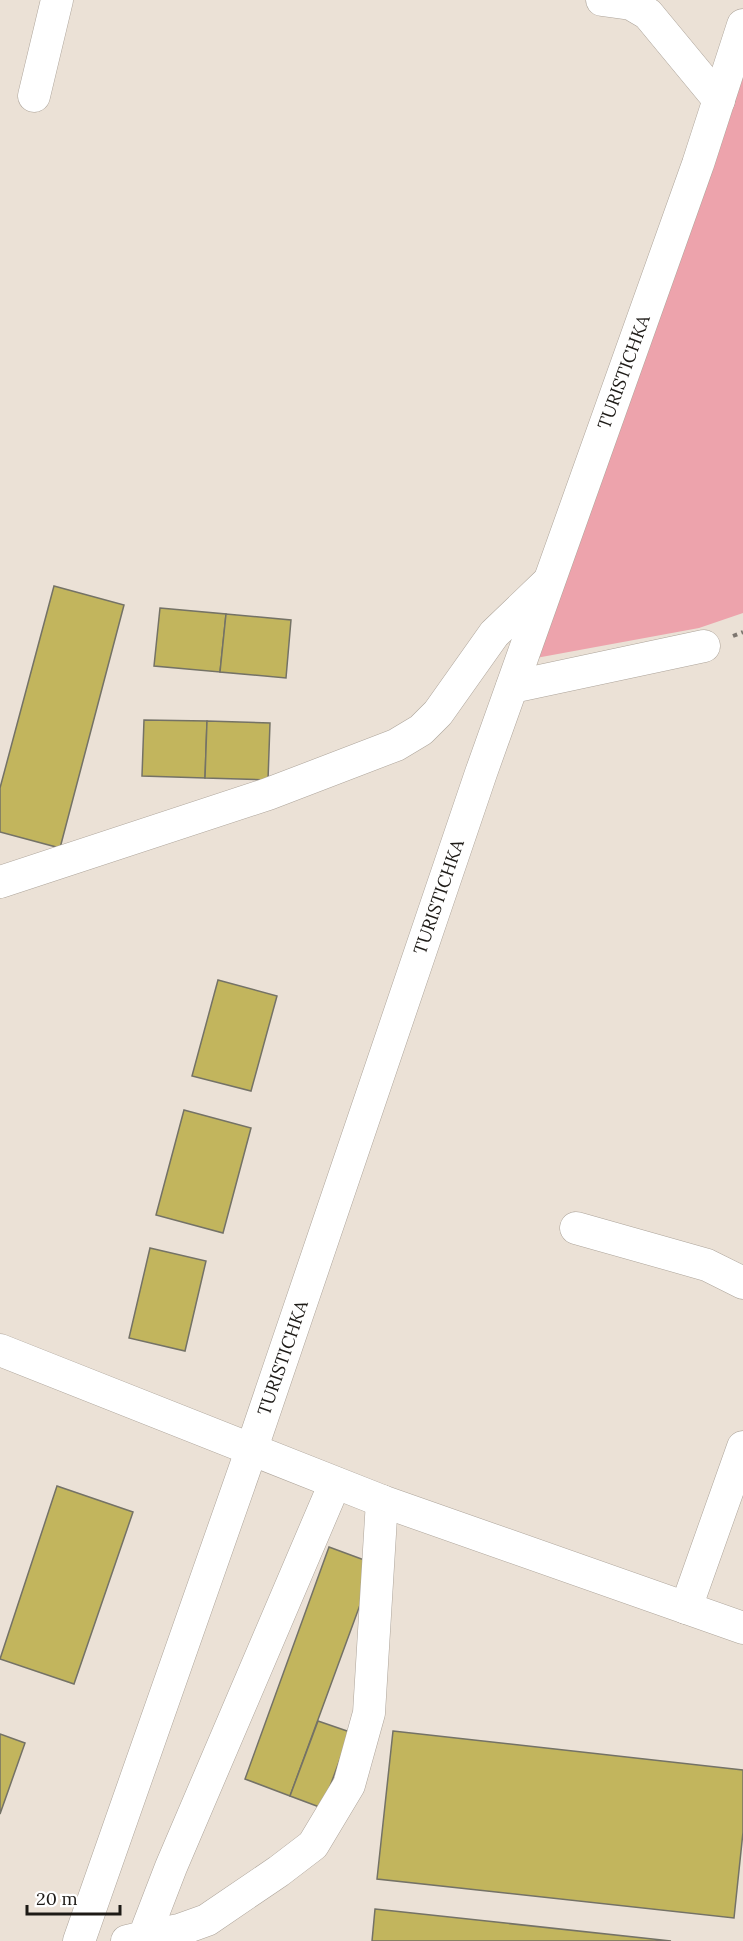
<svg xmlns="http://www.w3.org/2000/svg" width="743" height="1941" viewBox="0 0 743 1941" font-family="Lora,serif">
	<rect width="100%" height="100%" fill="#ebe1d6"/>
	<polygon fill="#eda3ac" points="743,15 743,613 699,628 536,658"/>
	<g fill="#c2b55d" stroke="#747266" stroke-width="1.5">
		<polygon points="54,586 124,605 60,848 0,832 0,788"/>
		<polygon points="160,608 226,614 220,672 154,666"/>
		<polygon points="226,614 291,620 286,678 220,672"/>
		<polygon points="144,720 207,721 205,778 142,776"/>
		<polygon points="207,721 270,723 268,780 205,778"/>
		<polygon points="218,980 277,996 251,1091 192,1076"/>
		<polygon points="184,1110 251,1128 223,1233 156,1215"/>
		<polygon points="150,1248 206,1261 185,1351 129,1338"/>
		<polygon points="57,1486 133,1512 74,1684 0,1659"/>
		<polygon points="329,1547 375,1564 290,1796 245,1779"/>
		<polygon points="318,1721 350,1732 322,1808 290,1796"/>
		<polygon points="393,1731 743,1770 743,1832 734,1918 377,1879"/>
		<polygon points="0,1734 25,1743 0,1814"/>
		<polygon points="375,1909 671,1941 372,1941"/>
	</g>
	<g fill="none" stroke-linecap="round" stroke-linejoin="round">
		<defs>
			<g id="minor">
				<polyline points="602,0 631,4 648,14 719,100"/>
				<polyline points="34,96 57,0"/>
				<polyline points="512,687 704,646"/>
				<polyline points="0,882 268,794 396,745 421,730 438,713 494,634 546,584"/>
				<polyline points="576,1228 707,1265 743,1283"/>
				<polyline points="0,1350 382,1501 743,1628"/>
				<polyline points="686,1608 743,1447"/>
				<polyline points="144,1937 179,1930 207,1920 279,1871 313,1845 349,1785 369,1713 382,1501"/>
				<polyline points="79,1941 252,1448 481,773 698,164 743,25"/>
				<polyline points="127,1941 144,1937 171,1867 335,1483"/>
			</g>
		</defs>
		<use href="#minor" stroke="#ada49a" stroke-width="33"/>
		<polyline stroke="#7d766f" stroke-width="4" stroke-dasharray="4.5 4.5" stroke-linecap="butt" points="733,636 743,632"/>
		<use href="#minor" stroke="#fff" stroke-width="32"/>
	</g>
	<g text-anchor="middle" stroke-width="4.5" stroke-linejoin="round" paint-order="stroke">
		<g font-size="18" fill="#1d1a16" stroke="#fff">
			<text transform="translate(624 372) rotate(-70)" y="6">TURISTICHKA</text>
			<text transform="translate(439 897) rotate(-71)" y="6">TURISTICHKA</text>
			<text transform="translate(283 1358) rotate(-71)" y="6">TURISTICHKA</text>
		</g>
	</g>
	<path d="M27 1905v9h93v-9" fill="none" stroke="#1d1a16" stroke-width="3"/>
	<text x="36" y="1905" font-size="18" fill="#1d1a16" stroke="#ffffff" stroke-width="4.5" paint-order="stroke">20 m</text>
</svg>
